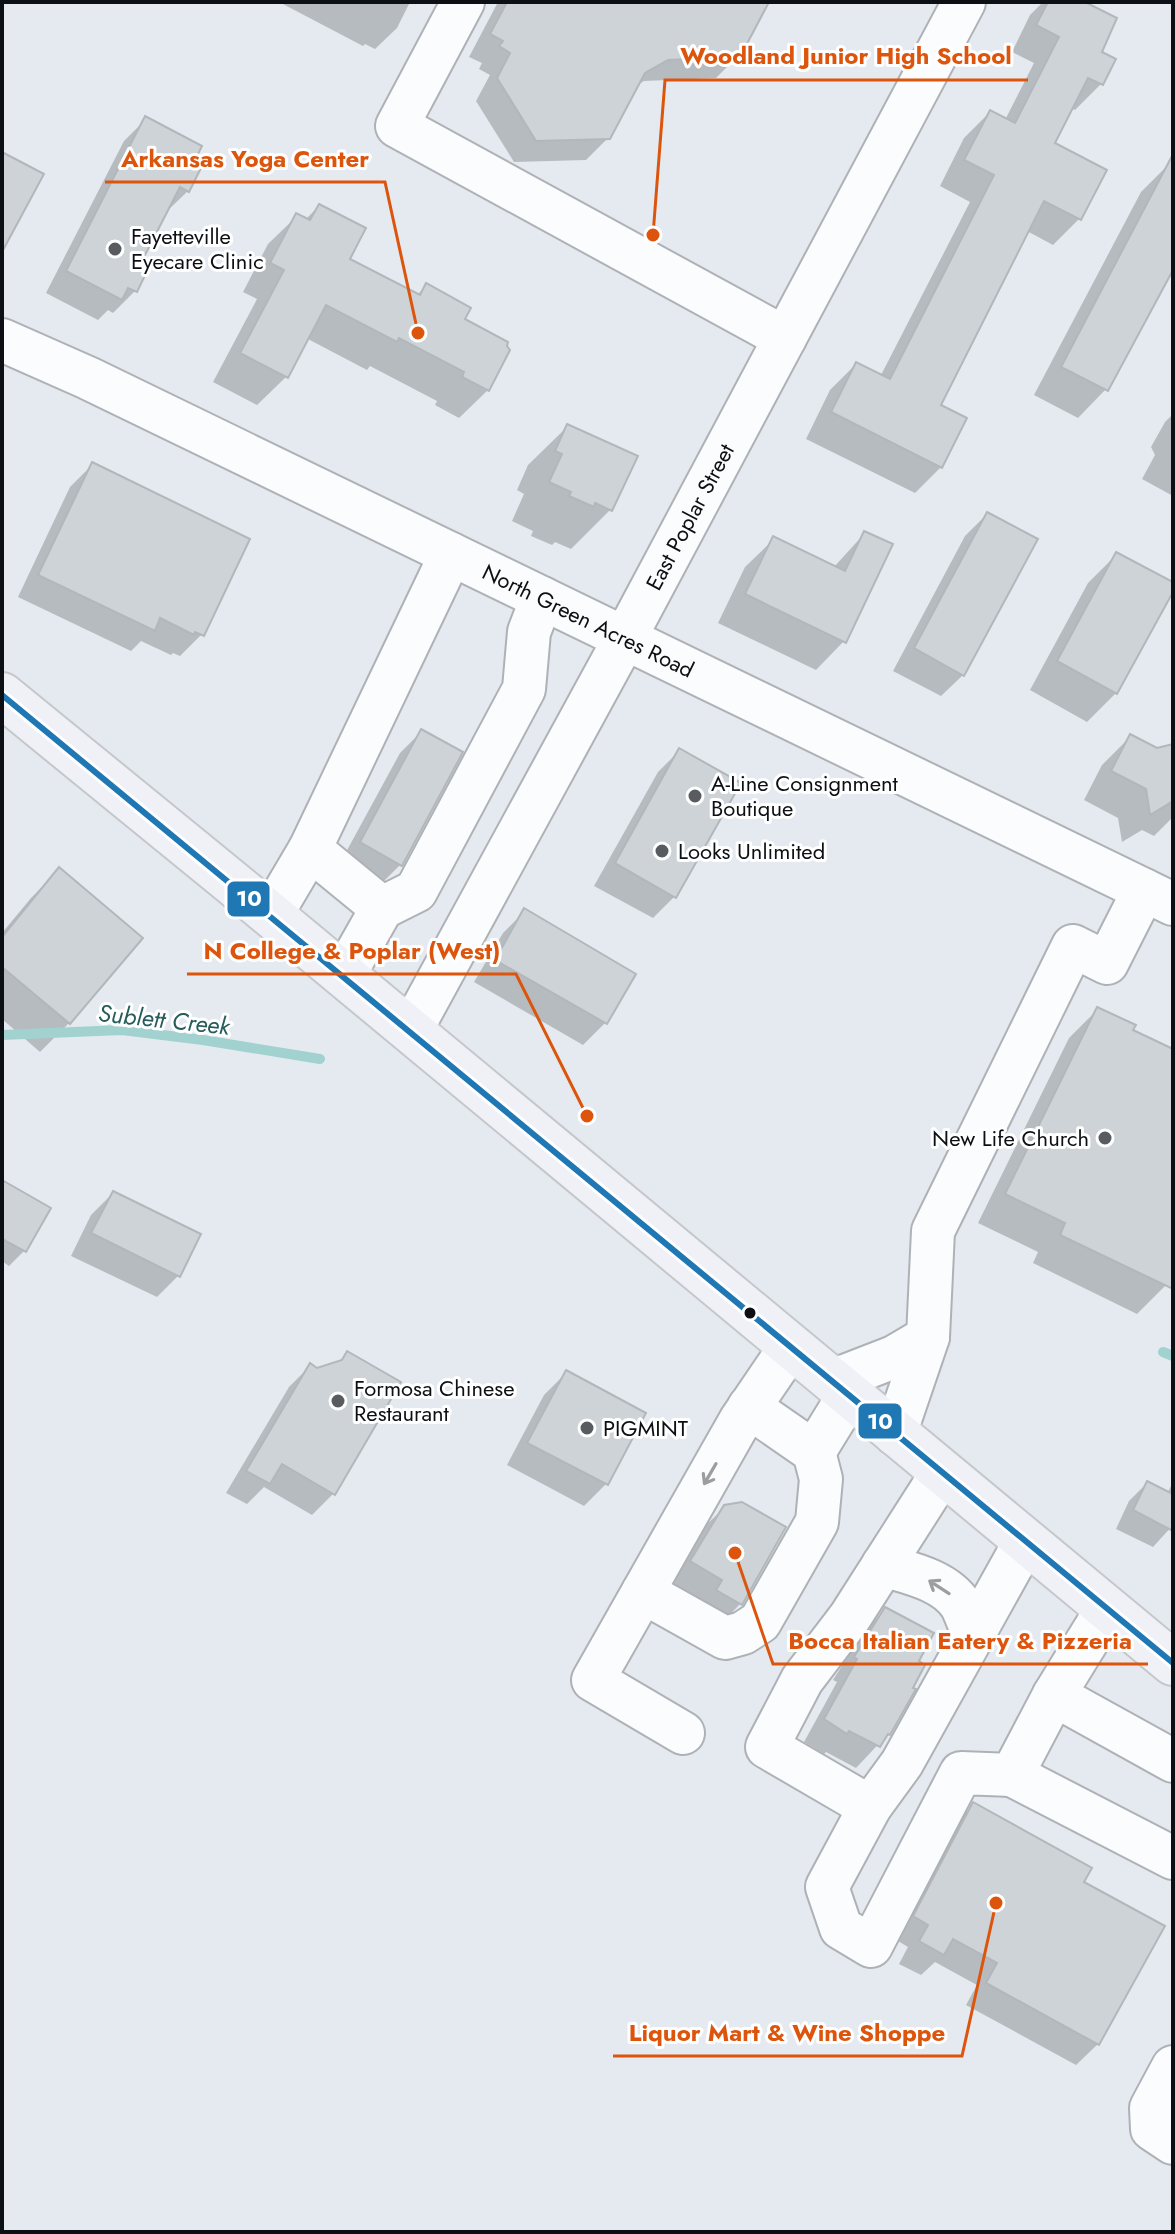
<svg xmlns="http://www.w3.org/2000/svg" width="1175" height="2234" viewBox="0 0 1175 2234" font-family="Jost,sans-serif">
	<rect width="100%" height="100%" fill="#e4eaf0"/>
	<g fill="#0003">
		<polygon points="279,2 410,2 397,28 375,49 365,44 363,46"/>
		<polygon points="498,2 766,2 738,56 716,78 644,81 636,86 609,137 586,160 514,162 476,101 490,75 479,69 482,63 469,57"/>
		<polygon points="1043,2 1081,2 1100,53 1114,60 1101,84 1075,110 1070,108 1052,144 1079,219 1053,245 1027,231 938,405 941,467 915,493 806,439 830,390 856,364 880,377 970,202 940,186 964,138 990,112 1005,120 1034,63 1012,52 1030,15"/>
		<polygon points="146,119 191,163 188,191 166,212 141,258 135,291 113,313 108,310 98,320 46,293 124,141"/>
		<polygon points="1169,164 1173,165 1173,266 1106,389 1078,418 1034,395 1141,192"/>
		<polygon points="319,206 347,260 417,295 426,286 462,320 488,390 459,418 435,405 437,401 370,366 367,370 306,338 286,377 257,405 213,382 257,299 243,292 268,244 297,216 305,220"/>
		<polygon points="1173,414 1173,496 1142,479 1155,455 1151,447 1165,422"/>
		<polygon points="568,426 610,510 571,549 555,542 552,545 531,536 533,531 512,521 524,494 517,490 528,465"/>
		<polygon points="92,465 202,634 180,656 173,653 171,655 141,641 131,651 18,597 70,487"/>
		<polygon points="987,514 963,675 941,696 893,671 965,536"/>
		<polygon points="865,533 844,641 816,670 718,623 745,567 774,539 833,568"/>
		<polygon points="1117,554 1173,585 1173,588 1116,693 1087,722 1030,690 1088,583"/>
		<polygon points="422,731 401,864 379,886 339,865 400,753"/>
		<polygon points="1131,736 1156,750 1173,746 1173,817 1154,836 1142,830 1122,842 1118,818 1084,800 1102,765"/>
		<polygon points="680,750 675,896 653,918 594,886 658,772"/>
		<polygon points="59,870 140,939 69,1023 40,1052 2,1019 2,933 31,898"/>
		<polygon points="525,911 634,974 605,1023 583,1045 474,982 503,933"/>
		<polygon points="1098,1009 1131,1031 1173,1051 1173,1271 1166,1285 1137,1314 1033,1263 1038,1252 978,1223 1069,1038"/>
		<polygon points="2,1183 48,1209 24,1251 9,1266 2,1261"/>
		<polygon points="113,1193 179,1275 157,1297 71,1256 91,1215"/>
		<polygon points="348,1353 333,1494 312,1515 264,1487 247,1504 226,1493 289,1387 310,1366 317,1370 337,1363"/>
		<polygon points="566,1373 606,1484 584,1506 507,1465 544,1395"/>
		<polygon points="1173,1482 1173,1525 1153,1547 1116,1529 1129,1501 1147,1483 1167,1494"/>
		<polygon points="725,1507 740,1604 719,1626 670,1584 702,1529"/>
		<polygon points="886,1609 916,1662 888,1734 856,1768 826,1752 824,1754 804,1742 837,1682 833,1680 864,1631"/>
		<polygon points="973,1805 1098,2044 1076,2065 966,2005 977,1985 935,1962 921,1975 899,1964 908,1947 893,1938 951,1827"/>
	</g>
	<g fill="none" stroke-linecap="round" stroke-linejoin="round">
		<g stroke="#a1d2d0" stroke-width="10">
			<polyline points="2,1035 122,1030 203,1040 320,1059"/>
			<polyline points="1163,1352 1173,1356"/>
		</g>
	</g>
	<g fill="#cdd3d6" stroke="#b1b7bb" stroke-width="2">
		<polygon points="507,2 769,2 740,57 668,60 645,73 610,139 536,141 497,78 510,53 499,46 503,41 490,34"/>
		<polygon points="1048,2 1085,2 1117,18 1102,52 1116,59 1103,85 1088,78 1055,143 1107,170 1081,220 1044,201 941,405 967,418 942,468 831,412 856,362 890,379 994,175 964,160 990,110 1015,123 1059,37 1036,25"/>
		<polygon points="145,116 202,146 194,162 202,166 189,192 180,187 144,257 152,261 137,292 128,288 122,300 66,271"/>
		<polygon points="2,152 44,174 2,252"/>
		<polygon points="1173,154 1173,270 1108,391 1061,367"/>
		<polygon points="319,204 366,228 350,259 420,295 426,283 471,308 465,319 508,342 507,346 510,350 489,391 462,377 464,372 399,338 397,342 326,305 288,378 240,353 284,270 270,263 296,213 310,220"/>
		<polygon points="567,424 638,456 612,511 595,503 594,507 569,496 571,492 549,482 562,454 555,451"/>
		<polygon points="92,462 250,539 204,636 195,632 194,635 160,618 155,631 38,575"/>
		<polygon points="987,512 1038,539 964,676 914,648"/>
		<polygon points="864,531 893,544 846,643 745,594 773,536 845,571"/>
		<polygon points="1116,552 1173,582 1173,592 1117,694 1057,661"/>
		<polygon points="421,729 463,752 402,866 360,842"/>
		<polygon points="1130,734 1157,748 1173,744 1173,801 1150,815 1146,789 1111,771"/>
		<polygon points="679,748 741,783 676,898 615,863"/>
		<polygon points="59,867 143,938 70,1024 2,967 2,937"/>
		<polygon points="524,908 636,974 607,1024 495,960"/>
		<polygon points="1097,1007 1136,1025 1133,1030 1173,1049 1173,1289 1060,1235 1065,1223 1005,1194"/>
		<polygon points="2,1180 51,1208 26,1252 2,1239"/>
		<polygon points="113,1191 201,1234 180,1277 91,1233"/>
		<polygon points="347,1351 401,1382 335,1495 282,1464 270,1484 246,1471 310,1363 317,1368 342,1360"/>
		<polygon points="566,1370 646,1413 608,1485 527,1443"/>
		<polygon points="1147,1481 1173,1494 1173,1531 1133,1510"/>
		<polygon points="742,1502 786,1527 742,1605 716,1590 722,1580 690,1561 724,1505"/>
		<polygon points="885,1607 934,1633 919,1661 925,1665 913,1688 916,1689 890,1735 888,1734 880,1747 849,1731 847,1734 824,1719 857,1659 854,1657"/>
		<polygon points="973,1802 1092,1868 1084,1882 1165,1926 1099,2045 986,1983 997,1963 953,1939 944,1955 919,1941 928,1925 913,1916"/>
	</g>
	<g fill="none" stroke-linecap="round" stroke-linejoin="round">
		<defs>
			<g id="minor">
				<polyline points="463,2 397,126 785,338"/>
				<path id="s1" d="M2,340L88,378L1173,904"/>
				<polyline points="451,554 310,849 382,908 416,891 524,689 529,632 542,598"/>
				<polyline points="271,915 310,849"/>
				<polyline points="344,975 382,908"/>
				<path id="s2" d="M411,1030L625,638L964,2"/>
				<polyline points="832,1381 894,1357 928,1337"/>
				<polyline points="895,1434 928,1337 933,1231 1073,946 1107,963 1144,890"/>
				<polyline points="814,1452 849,1395"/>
				<polyline points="942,1473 850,1617 802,1680 767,1747 870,1807 902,1763 1025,1542"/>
				<path d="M883,1565C909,1573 945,1580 961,1605C966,1614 969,1625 973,1634"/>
				<polyline points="643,1592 725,1638 743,1633 760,1622 817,1522 821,1479 814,1452 749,1407"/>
				<polyline points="1107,1609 1054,1695 1012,1775 1173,1858"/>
				<polyline points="1054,1695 1173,1761"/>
				<polyline points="683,1733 593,1680 740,1421 791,1346"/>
				<polyline points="870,1807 827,1887 841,1928 871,1946 961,1773 1012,1775"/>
				<polyline points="1173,2067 1151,2108 1152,2129 1173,2143"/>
			</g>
			<polyline id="major" points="2,695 230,881 1173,1663"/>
		</defs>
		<use href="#minor" stroke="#aeb2b7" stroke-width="46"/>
		<use href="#major" stroke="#c5c8ca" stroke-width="48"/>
		<use href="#minor" stroke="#fbfcfd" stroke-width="42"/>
		<use href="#major" stroke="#f0f1f7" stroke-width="44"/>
		<defs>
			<polyline id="bus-1" points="2,695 1173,1663"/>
		</defs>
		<use href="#bus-1" stroke="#fff" stroke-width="12"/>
		<use href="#bus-1" stroke="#1f77b4" stroke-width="6"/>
	</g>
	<defs><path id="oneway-shaft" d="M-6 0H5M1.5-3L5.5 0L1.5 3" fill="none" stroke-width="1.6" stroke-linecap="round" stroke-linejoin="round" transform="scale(2)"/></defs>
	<g stroke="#9b9d9f">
		<use href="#oneway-shaft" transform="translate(710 1474) rotate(120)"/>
		<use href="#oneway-shaft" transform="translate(939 1587) rotate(-147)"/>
	</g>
	<g fill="#585c60" stroke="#fff" stroke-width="3">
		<circle cx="115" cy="249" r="8"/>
		<circle cx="695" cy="796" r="8"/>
		<circle cx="662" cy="851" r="8"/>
		<circle cx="1105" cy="1138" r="8"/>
		<circle cx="338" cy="1401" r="8"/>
		<circle cx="587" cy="1428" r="8"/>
	</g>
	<circle fill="#0c0f13" stroke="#fff" stroke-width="3" cx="750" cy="1313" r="7"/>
	<g text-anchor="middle" stroke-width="6" stroke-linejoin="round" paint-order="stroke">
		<g font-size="22" fill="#0c0f13" stroke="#fff" text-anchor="start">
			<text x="131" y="244">Fayetteville<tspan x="131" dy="25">Eyecare Clinic</tspan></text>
			<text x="711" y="791">A-Line Consignment<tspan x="711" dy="25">Boutique</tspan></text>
			<text x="678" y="859">Looks Unlimited</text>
			<text x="1089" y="1146" text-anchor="end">New Life Church</text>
			<text x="354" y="1396">Formosa Chinese<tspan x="354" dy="25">Restaurant</tspan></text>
			<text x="603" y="1436">PIGMINT</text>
		</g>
		<g font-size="22" fill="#0c0f13" stroke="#fff">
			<text dy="8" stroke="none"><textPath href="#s2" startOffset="584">East Poplar Street</textPath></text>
			<text dy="8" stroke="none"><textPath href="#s1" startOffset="650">North Green Acres Road</textPath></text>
		</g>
		<g font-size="24" font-style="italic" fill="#255d5a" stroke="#fff">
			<text transform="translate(164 1020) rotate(6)" y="8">Sublett Creek</text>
		</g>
	</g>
	<path fill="none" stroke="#dd550c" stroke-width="3" d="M653 235L665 80H1028M418 333L385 182H105M587 1116L516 974H187M735 1553L773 1664H1148M996 1903L962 2056H613"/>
	<g fill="#dd550c" stroke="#fff" stroke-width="3">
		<circle cx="653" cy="235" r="8"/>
		<circle cx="418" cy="333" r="8"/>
		<circle cx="587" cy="1116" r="8"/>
		<circle cx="735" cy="1553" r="8"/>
		<circle cx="996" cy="1903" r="8"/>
	</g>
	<g font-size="24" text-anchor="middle" font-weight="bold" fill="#dd550c" stroke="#fff" stroke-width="6" stroke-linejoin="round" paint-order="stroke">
		<text x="846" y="64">Woodland Junior High School</text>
		<text x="245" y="167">Arkansas Yoga Center</text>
		<text x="352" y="959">N College &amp; Poplar (West)</text>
		<text x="960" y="1649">Bocca Italian Eatery &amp; Pizzeria</text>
		<text x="787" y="2041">Liquor Mart &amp; Wine Shoppe</text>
	</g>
	<g stroke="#fff" stroke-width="3">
		<rect x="226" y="880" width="45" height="38" rx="8" fill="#1f77b4"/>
		<rect x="857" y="1402" width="46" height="38" rx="8" fill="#1f77b4"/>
	</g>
	<g font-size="22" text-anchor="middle" font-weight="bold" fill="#fff">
		<text x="249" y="906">10</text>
		<text x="880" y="1429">10</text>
	</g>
	<rect width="1175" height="2234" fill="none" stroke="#0c0f13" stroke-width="8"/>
</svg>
